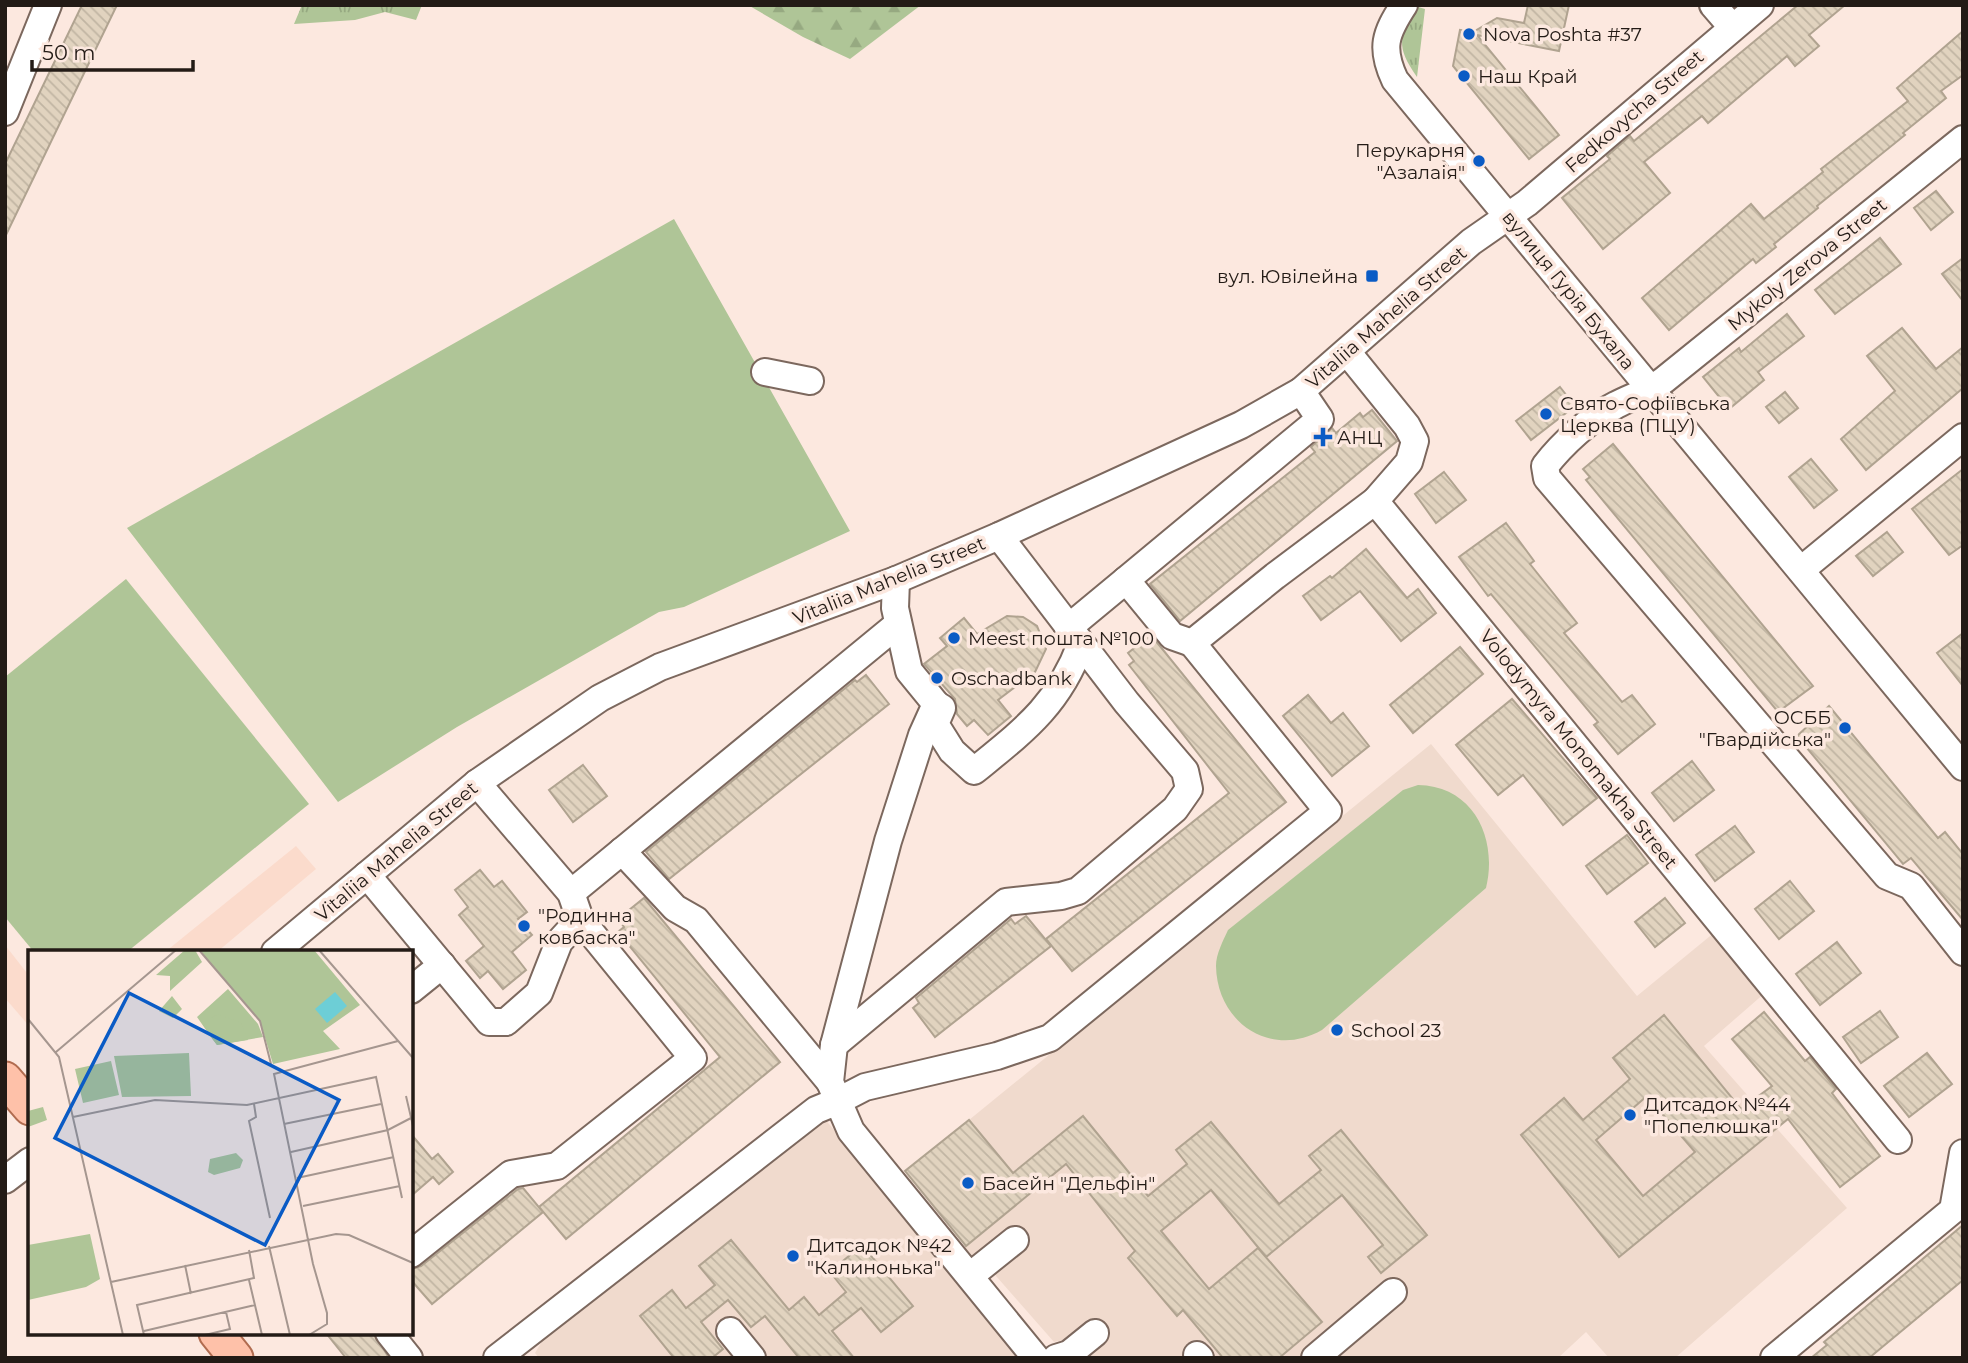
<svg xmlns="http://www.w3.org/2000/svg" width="1968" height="1363" viewBox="0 0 1968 1363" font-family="Montserrat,sans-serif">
	<defs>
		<pattern id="grass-tufts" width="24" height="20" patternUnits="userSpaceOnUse" patternTransform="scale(1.75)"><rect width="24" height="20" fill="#afc597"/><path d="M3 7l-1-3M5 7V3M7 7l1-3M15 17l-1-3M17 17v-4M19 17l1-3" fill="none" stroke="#96a981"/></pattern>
		<pattern id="forest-firs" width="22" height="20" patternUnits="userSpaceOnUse" patternTransform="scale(1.75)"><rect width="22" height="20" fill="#afc597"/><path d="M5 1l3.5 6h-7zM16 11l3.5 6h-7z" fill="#96a981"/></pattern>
		<pattern id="building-back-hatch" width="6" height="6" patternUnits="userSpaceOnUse" patternTransform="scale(1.75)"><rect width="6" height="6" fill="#e1d3bf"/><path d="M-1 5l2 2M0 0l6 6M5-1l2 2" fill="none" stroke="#c1b5a3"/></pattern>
	</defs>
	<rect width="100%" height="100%" fill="#fce8df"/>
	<g fill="#fbdbcc">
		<polygon points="296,846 316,869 217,952 165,952"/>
		<polygon points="5,945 30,977 30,1027 5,998"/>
	</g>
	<g fill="#f0dacd">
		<polygon points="1431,744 1637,996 1715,932 1766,992 1704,1046 1847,1208 1675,1358 1609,1358 1586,1332 1558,1358 1073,1358 1058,1341 1054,1342 989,1268 960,1250 1029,1193 969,1120"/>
		<polygon points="823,1117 1024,1351 1016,1358 539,1358 535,1353 550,1328"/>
	</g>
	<g fill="url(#grass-tufts)">
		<polygon points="302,5 422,5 416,20 385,12 355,20 294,24"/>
		<path d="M1415,6L1425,9L1417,77C1395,45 1400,39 1415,6Z"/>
	</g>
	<polygon fill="url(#forest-firs)" points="748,5 921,5 850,59 803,37"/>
	<g fill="#afc597">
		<polygon points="674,219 850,531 684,607 659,612 457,727 338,802 127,528"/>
		<polygon points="126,579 309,804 127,952 34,952 5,917 5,677"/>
		<path d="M1418,785C1474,786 1498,839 1486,888L1322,1030C1271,1059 1217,1023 1216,966C1216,954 1223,941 1228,930L1403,790Z"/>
	</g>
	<g fill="url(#building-back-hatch)" stroke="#b0a390" stroke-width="2" fill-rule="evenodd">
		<polygon points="82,5 117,5 5,237 5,164"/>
		<polygon points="1528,5 1569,5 1559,51 1477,35 1559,135 1529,159 1453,66 1460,30 1473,32 1497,18 1524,23"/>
		<polygon points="1798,5 1845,5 1809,35 1819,46 1795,66 1787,56 1708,123 1702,116 1644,162 1670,193 1603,249 1562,198 1610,159 1607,156 1630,136 1634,141"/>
		<polygon points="1963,31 1963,75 1941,91 1946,98 1903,133 1905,135 1817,206 1818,208 1774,244 1776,247 1756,263 1753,259 1669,330 1642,298 1751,204 1764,219 1823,172 1821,169 1908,101 1897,88"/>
		<polygon points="1936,191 1953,212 1931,230 1914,208"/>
		<polygon points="1880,238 1901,264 1835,314 1815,290"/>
		<polygon points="1963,258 1963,301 1942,274"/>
		<polygon points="1787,314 1804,336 1758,372 1764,380 1729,409 1703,377 1739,348 1741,352"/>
		<polygon points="1902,328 1936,369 1963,347 1963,388 1866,470 1841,439 1895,391 1867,356"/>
		<polygon points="1560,387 1575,406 1531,440 1516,421"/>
		<polygon points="1785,392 1798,408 1779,423 1766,407"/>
		<polygon points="1372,410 1397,441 1180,621 1150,584 1315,452 1311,447 1332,428 1336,433 1360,413 1363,417"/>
		<polygon points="1613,444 1813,686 1778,712 1586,480 1590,477 1583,469"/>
		<polygon points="1811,459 1837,490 1814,508 1789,477"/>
		<polygon points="1963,469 1963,545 1949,555 1912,509"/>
		<polygon points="1444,472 1466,500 1436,523 1415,494"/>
		<polygon points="1506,523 1534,561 1530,564 1577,623 1564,633 1622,702 1632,695 1655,724 1618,754 1594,725 1598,722 1491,594 1488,596 1459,557"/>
		<polygon points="1887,532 1903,552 1873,576 1856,556"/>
		<polygon points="1366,549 1407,598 1418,589 1436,613 1401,641 1360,591 1321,620 1303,596 1330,576 1332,578"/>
		<polygon points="1007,616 1023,617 1037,626 1046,649 1035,672 998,700 1011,716 988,735 974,720 967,726 957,714 955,699 924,664 947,646 940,638 964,618 977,634"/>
		<polygon points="1963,633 1963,686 1937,653"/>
		<polygon points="1151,635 1286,802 1072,971 1046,939 1229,793 1129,665 1134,661 1128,653"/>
		<polygon points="1460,647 1483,674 1413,733 1390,705"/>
		<polygon points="866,675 889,704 669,879 646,852 855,680 857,682"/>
		<polygon points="1308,695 1331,723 1343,713 1369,746 1332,776 1283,716"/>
		<polygon points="1512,699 1597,798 1563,825 1523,775 1498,795 1456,745"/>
		<polygon points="1829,706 1938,838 1945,832 1963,854 1963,920 1911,858 1903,864 1797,736"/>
		<polygon points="1692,761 1714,790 1674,821 1652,793"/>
		<polygon points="583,765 607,796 573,822 549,790"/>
		<polygon points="1735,826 1754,852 1715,881 1696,855"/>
		<polygon points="1627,835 1648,863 1607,894 1586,866"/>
		<polygon points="480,870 494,887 502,881 527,912 518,919 532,935 512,952 526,970 503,989 488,971 480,978 466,961 484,946 459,915 468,907 455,890"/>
		<polygon points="1790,881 1814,911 1779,939 1755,909"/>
		<polygon points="644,898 780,1062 566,1239 539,1207 720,1057 618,932 624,927 618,919"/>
		<polygon points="1665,898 1685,923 1655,947 1635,922"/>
		<polygon points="1026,916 1051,946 935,1037 913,1008 919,1003 916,998 1011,919 1015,924"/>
		<polygon points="1837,942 1861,973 1820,1005 1796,974"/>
		<polygon points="1880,1011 1898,1037 1861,1063 1843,1037"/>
		<path d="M1764,1012L1805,1061L1810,1057L1836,1089L1832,1093L1880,1156L1840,1187L1788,1119L1619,1257L1521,1135L1564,1098L1583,1120L1630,1079L1613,1058L1664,1015L1741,1109L1772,1086L1732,1039ZM1647,1096L1695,1152L1643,1196L1596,1140Z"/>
		<polygon points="1927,1053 1952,1084 1909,1117 1884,1086"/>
		<polygon points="1083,1116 1148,1196 1187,1164 1176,1150 1211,1122 1279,1204 1321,1170 1309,1156 1341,1130 1427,1235 1381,1273 1368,1257 1383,1245 1342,1195 1266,1257 1211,1190 1161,1231 1209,1289 1258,1248 1322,1322 1279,1358 1223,1358 1183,1310 1177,1316 1128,1258 1135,1251 1066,1164 966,1246 905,1171 969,1120 1013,1173"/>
		<polygon points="411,1134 432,1159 438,1154 453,1172 439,1184 433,1177 411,1196"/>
		<polygon points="523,1188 543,1212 432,1304 411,1280 411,1269 421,1266 518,1189"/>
		<polygon points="1963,1225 1963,1280 1869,1358 1811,1358 1827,1345 1824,1342"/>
		<polygon points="731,1240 789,1310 804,1297 819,1315 846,1292 830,1272 862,1245 913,1306 881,1332 861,1308 832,1331 854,1358 799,1358 765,1316 751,1327 728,1300 701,1322 723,1349 712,1358 674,1358 640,1316 672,1290 686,1308 715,1285 699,1266"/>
		<polygon points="326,1333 374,1333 389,1358 346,1358"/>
	</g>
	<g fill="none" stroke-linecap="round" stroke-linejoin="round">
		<defs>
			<g id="minor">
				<path d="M1404,5C1385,34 1380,48 1395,80L1963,767"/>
				<polyline points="1713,5 1732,27"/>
				<polyline points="5,112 48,5"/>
				<path d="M1963,139L1664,380C1649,392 1633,396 1616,405C1590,418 1562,444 1545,466L1547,478L1887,876L1911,886L1963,952"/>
				<polyline points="1348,353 1407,426 1415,441 1409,462 1375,501 1898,1140"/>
				<polyline points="765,372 810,381"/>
				<polyline points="1801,570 1963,437"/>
				<polyline points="1126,580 1320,419 1301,391"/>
				<polyline points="1068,628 1126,580 1172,636 1192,643"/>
				<path d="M937,705L942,708L935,724L952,751L974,771C1023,731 1058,706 1081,644"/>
				<polyline points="622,851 675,908 696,920 830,1082"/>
				<polyline points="367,875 489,1022 506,1022 539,993 559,942 580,919 571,893 477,783"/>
				<polyline points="571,893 898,624"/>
				<polyline points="275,952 477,783 600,698 660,667 896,580 999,536 1241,425 1301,391 1471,242 1527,203 1760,5"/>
				<polyline points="411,990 442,965"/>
				<polyline points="834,1045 1006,902 1061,896 1078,891 1175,809 1189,789 1185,771 1127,703 999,536"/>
				<polyline points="5,1180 30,1161"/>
				<polyline points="411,1254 511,1174 557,1166 693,1058 580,919"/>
				<polyline points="970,1276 1015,1240"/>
				<polyline points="730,1331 752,1358"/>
				<polyline points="389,1333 409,1358"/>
				<polyline points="1197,1355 1200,1358"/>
				<polyline points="497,1358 816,1110 838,1101 830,1082 834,1045 888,841 922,735 936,704 909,671 895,608 896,580"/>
				<polyline points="1036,1358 851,1131 838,1101 865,1087 997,1056 1050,1038 1328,811 1192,643 1275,576 1375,501"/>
				<polyline points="1056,1358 1069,1354 1095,1333"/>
				<polyline points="1315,1358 1393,1292"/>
				<polyline points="1774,1358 1953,1210 1963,1153"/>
			</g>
			<g id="major">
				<polyline points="5,1079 30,1108"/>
				<polyline points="216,1333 236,1358"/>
			</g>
		</defs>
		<use href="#minor" stroke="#7c685e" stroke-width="30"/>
		<use href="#major" stroke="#b16c50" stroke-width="37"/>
		<use href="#minor" stroke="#fff" stroke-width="26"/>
		<use href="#major" stroke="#fec1a9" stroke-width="33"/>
	</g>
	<g fill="#0a5bc5" stroke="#fce8df" stroke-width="2.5">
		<circle cx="1469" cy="34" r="7"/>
		<circle cx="1464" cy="76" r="7"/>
		<circle cx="1479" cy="161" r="7"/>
		<rect x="1365" y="269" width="14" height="14" rx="3.5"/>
		<circle cx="1546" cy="414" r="7"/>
		<path d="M1319.5 426.5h7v7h7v7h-7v7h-7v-7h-7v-7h7z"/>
		<circle cx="954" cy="638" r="7"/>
		<circle cx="937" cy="678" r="7"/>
		<circle cx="1845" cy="728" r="7"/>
		<circle cx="524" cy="926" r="7"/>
		<circle cx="1337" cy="1030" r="7"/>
		<circle cx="1630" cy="1115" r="7"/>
		<circle cx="968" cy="1183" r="7"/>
		<circle cx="793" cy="1256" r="7"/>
	</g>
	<g text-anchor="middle" stroke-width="7" stroke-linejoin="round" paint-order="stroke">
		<g font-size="19" fill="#231b16" stroke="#fce8df" text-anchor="start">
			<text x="1483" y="41">Nova Poshta #37</text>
			<text x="1478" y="83">Наш Край</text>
			<text x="1465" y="157" text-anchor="end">Перукарня<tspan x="1465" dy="22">"Азалаія"</tspan></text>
			<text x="1358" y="283" text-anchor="end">вул. Ювілейна</text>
			<text x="1560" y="410">Свято-Софіївська<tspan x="1560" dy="22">Церква (ПЦУ)</tspan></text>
			<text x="1337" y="444">АНЦ</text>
			<text x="968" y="645">Meest пошта №100</text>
			<text x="951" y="685">Oschadbank</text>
			<text x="1831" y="724" text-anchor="end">ОСББ<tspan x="1831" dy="22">"Гвардійська"</tspan></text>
			<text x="538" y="922">"Родинна<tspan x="538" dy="22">ковбаска"</tspan></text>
			<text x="1351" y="1037">School 23</text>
			<text x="1644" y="1111">Дитсадок №44<tspan x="1644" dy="22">"Попелюшка"</tspan></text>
			<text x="982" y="1190">Басейн "Дельфін"</text>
			<text x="807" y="1252">Дитсадок №42<tspan x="807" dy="22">"Калинонька"</tspan></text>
		</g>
		<g font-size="19" fill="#231b16" stroke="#fce8df">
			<text transform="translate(1634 111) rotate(-41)" y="7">Fedkovycha Street</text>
			<text transform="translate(1807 264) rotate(-39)" y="7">Mykoly Zerova Street</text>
			<text transform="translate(1569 290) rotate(51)" y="7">вулиця Гурія Бухала</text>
			<text transform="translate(1386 317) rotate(-41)" y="7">Vitaliia Mahelia Street</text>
			<text transform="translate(889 580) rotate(-22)" y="7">Vitaliia Mahelia Street</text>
			<text transform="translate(1579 749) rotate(51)" y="7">Volodymyra Monomakha Street</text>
			<text transform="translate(396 851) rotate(-40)" y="7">Vitaliia Mahelia Street</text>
		</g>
	</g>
	<g transform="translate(28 950)">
		<rect width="385" height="385" fill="#fce8df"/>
		<path d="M157,0H167L174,12L142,41V26L128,25ZM200,39L230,74L235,87L189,95L185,90L169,67ZM144,46L154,59L145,68L131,61Z" fill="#afc597"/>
		<path d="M190,64L213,73L220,90L189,95L174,73Z" fill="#afc597"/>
		<path d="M171,0H286L332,55L295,81L312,99L245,114L232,71ZM161,103L163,146L94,147L86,106ZM83,111L91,145L55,153L47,119ZM15,157L19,170L0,177V161ZM208,203L215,210L212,218L186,225L180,222L182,209ZM62,284L72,329L58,337L0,350V295Z" fill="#afc597"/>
		<path d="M307,42L319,56L299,73L287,59Z" fill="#6dced6"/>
		<path fill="none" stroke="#a5968f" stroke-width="2" d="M171,0L232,71L243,114M291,0L385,108M0,69L31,107L95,385M28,102L148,0M378,146L385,176M226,154L228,167L221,171L242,268M45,167L127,150L219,155L348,127L374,248M256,174L353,154M263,202L360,180L383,168M269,228L366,207M275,256L372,236M241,296L262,385M157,315L163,344M221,330L234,385M83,332L308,284L321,285L385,313M116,381L227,355M116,385L109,355L226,328L221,300M177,385L202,379L198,362M281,385L299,374V363L285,314L246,124L370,91"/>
		<path fill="#0a5bc5" fill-opacity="0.15" stroke="#0a5bc5" stroke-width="3.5" d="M101,43L311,150L237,295L27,188Z"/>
		<rect width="385" height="385" fill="none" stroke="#231b16" stroke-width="3.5"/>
	</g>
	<rect width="1968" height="1363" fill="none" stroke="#231b16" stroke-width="14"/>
	<path d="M32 60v10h161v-10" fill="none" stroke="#231b16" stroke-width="3.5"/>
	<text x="42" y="60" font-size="21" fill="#231b16" stroke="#fce8df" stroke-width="5" paint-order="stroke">50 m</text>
</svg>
